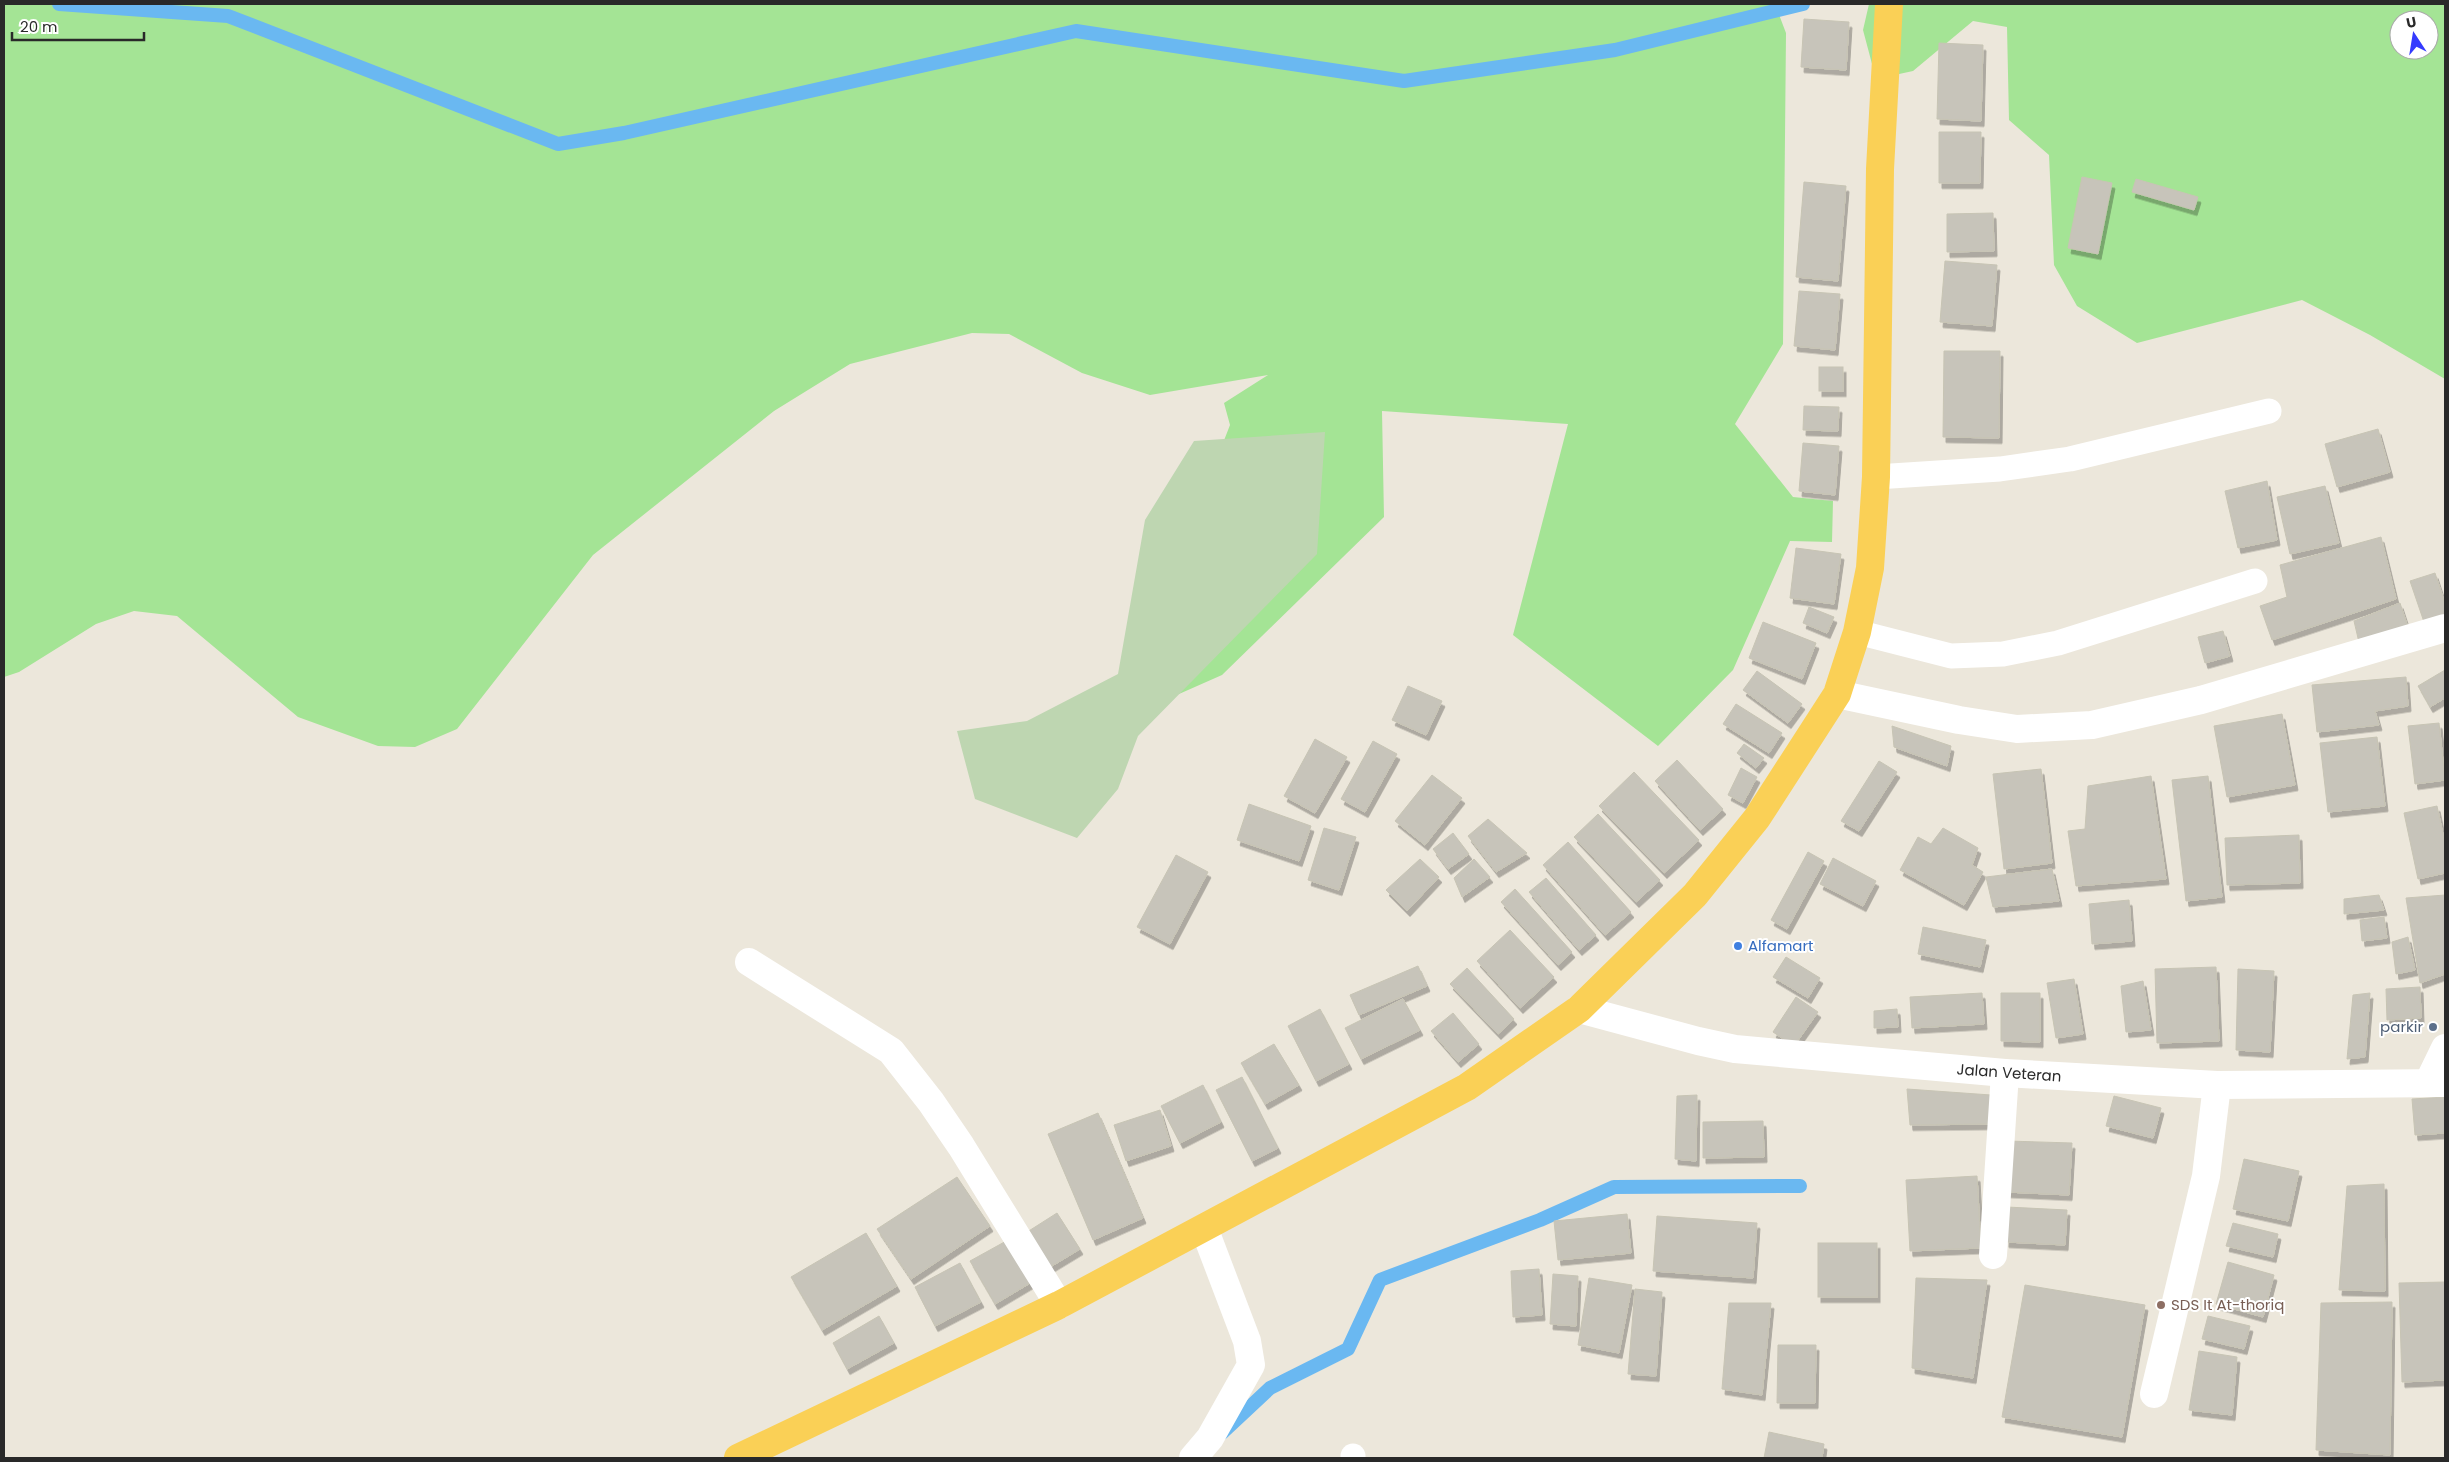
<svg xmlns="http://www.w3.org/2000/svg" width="2449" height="1462" viewBox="0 0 2449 1462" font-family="Poppins,sans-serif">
	<defs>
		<filter id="shadow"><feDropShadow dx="3" dy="5.5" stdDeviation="0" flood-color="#0004"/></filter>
	</defs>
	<rect width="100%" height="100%" fill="#ece7db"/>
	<g fill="#a4e495" fill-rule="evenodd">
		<polygon points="4,4 1775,4 1786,33 1783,344 1735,424 1793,497 1833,501 1832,542 1790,541 1733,670 1658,746 1513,635 1568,424 1382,411 1384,517 1222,675 1179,694 1183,546 1230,425 1224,403 1268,375 1150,395 1082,373 1009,334 972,333 850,364 774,411 593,555 457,729 415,747 378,746 298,717 177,616 134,611 96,624 19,672 4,677"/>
		<path d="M1869,4H2445V379L2370,335L2302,300L2137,343L2077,306L2054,265L2049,155L2009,120L2007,27L1973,21L1913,71L1876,79L1863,30ZM2399,20H2429V50H2399Z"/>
	</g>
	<polygon fill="#bed6b1" points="1325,432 1317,554 1138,736 1118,789 1077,838 975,799 957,731 1027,721 1118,674 1145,520 1194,441"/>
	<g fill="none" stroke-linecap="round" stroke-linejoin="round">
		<g stroke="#6ab8f1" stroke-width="14">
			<polyline points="59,4 228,16 558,144 624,133 1076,31 1404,81 1615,50 1803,4"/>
			<polyline points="1222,1433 1270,1388 1348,1349 1380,1280 1540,1220 1614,1187 1800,1186"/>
		</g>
	</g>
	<g fill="#c7c4ba" stroke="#c7c4b4" filter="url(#shadow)">
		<polygon points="1804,19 1849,22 1846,70 1801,67"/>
		<polygon points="1939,43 1983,45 1981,121 1937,119"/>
		<polygon points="1939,132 1981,132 1980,183 1939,183"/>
		<polygon points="2082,177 2112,183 2098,254 2068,248"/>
		<polygon points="2136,179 2198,197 2194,210 2132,192"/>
		<polygon points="1804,182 1846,186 1838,281 1796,277"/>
		<polygon points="1993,213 1994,251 1947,252 1947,214"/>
		<polygon points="1945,261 1997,265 1992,326 1940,322"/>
		<polygon points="1799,291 1840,294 1835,350 1794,346"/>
		<polygon points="1944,351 2000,351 1999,438 1943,437"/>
		<rect x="1819" y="367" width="24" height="24"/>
		<polygon points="1804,406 1839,407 1838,431 1803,430"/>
		<polygon points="2378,429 2390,472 2337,487 2325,444"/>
		<polygon points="1803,443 1839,446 1835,495 1799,491"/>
		<polygon points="2267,481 2277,540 2238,548 2225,491"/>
		<polygon points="2325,486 2339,543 2290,554 2277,497"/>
		<polygon points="2381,537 2396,599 2272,640 2260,606 2287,597 2280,565"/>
		<polygon points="1796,548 1841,554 1834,604 1790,598"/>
		<polygon points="2435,573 2445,604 2445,615 2424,622 2410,581"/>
		<polygon points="2400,603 2410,634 2361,651 2354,621"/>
		<polygon points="1809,607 1834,617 1827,633 1803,623"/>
		<polygon points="1763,622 1816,643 1802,679 1749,658"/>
		<polygon points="2223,631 2230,656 2205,663 2198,637"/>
		<polygon points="2445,670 2445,698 2430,707 2418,686"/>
		<polygon points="1757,671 1802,704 1788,723 1743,690"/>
		<polygon points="2406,677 2408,706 2375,711 2379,725 2317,732 2312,685"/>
		<polygon points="1408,686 1442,701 1426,735 1392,720"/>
		<polygon points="1736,704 1782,733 1769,753 1723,724"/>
		<polygon points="2282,714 2295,785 2227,797 2214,726"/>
		<polygon points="2439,723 2445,780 2415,784 2408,726"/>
		<polygon points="1892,726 1951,746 1947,766 1894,747"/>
		<polygon points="2377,737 2385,806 2328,812 2320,743"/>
		<polygon points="1315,739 1347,757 1315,813 1284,796"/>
		<polygon points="1373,741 1397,754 1365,812 1341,799"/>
		<polygon points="1744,744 1764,758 1756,768 1737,753"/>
		<polygon points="1677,760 1723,809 1700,830 1655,781"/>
		<polygon points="1879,761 1897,772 1859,831 1841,821"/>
		<polygon points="1741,768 1757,777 1743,803 1728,795"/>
		<polygon points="2041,769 2052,863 2004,869 1993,774"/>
		<polygon points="1634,772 1699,840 1664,873 1599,806"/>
		<polygon points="1432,775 1462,798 1425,845 1395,821"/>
		<polygon points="2151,776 2166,879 2076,886 2068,831 2085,829 2088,786"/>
		<polygon points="2208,776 2222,897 2186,901 2172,780"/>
		<polygon points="1249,804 1311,826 1299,861 1237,840"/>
		<polygon points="2437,806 2445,844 2445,873 2418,879 2404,813"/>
		<polygon points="1598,814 1660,880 1636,902 1574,837"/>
		<polygon points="1488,819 1527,853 1496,872 1468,836"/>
		<polygon points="1324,828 1356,837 1339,890 1308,880"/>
		<polygon points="1943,828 1978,848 1972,865 1983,872 1964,905 1900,870 1918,837 1931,844"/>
		<polygon points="1453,833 1469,854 1448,869 1433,849"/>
		<polygon points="2299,835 2300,883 2227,885 2225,838"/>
		<polygon points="1568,842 1631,912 1605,935 1543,865"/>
		<polygon points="1808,852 1824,861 1787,929 1771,920"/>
		<polygon points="1176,855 1208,872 1170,944 1137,927"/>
		<polygon points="1833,858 1876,881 1863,906 1820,884"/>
		<polygon points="1420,859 1439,877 1407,911 1386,890"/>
		<polygon points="1474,859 1490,877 1462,897 1454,878"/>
		<polygon points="2052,869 2059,901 1993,907 1986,877"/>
		<polygon points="1546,878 1596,935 1579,950 1529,892"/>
		<polygon points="1515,889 1572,952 1558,965 1501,902"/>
		<polygon points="2379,895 2384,910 2344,914 2344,899"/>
		<polygon points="2445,895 2445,974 2420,983 2406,898"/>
		<polygon points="2129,900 2132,941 2092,944 2089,904"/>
		<polygon points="2384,917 2387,938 2362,941 2360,920"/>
		<polygon points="1923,927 1986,940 1980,967 1918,954"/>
		<polygon points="1510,930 1554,977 1520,1008 1477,961"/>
		<polygon points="2408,937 2415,970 2396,974 2392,942"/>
		<polygon points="1786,957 1820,978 1808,998 1773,977"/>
		<polygon points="1418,966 1427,986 1359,1015 1350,995"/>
		<polygon points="2216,967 2219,1041 2157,1043 2155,969"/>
		<polygon points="1467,968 1514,1019 1498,1034 1450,984"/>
		<polygon points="2238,969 2274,971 2270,1052 2236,1050"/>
		<polygon points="2074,979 2083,1034 2056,1038 2047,983"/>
		<polygon points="2143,981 2151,1030 2126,1032 2121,986"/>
		<polygon points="2420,987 2421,1018 2387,1020 2386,989"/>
		<polygon points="1982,993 1984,1024 1912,1028 1910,997"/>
		<polygon points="2001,993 2040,993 2040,1042 2001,1041"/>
		<polygon points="2370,993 2365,1057 2347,1059 2353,995"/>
		<polygon points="1796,997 1818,1012 1794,1046 1773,1032"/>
		<polygon points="1403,999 1420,1030 1361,1059 1345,1028"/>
		<polygon points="1320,1009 1349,1064 1316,1081 1288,1026"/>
		<polygon points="1897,1009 1898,1027 1874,1028 1874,1011"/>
		<polygon points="1453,1013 1479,1044 1458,1062 1431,1031"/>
		<polygon points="1274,1044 1299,1085 1265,1104 1241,1063"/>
		<polygon points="1242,1077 1278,1148 1252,1161 1216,1090"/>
		<polygon points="1203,1085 1221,1122 1180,1143 1161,1106"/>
		<polygon points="1907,1089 1991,1095 1991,1124 1910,1125"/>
		<polygon points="1697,1095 1696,1161 1675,1159 1677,1096"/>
		<polygon points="2114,1096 2161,1108 2153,1138 2106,1126"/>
		<polygon points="2445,1097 2445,1133 2415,1135 2412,1099"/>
		<polygon points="1160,1110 1171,1146 1126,1161 1114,1125"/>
		<polygon points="1098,1113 1143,1218 1093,1240 1048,1134"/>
		<polygon points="1763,1121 1764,1157 1703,1158 1703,1122"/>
		<polygon points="2008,1141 2072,1143 2069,1195 2006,1192"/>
		<polygon points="2244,1159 2299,1171 2288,1221 2233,1209"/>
		<polygon points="1977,1176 1981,1248 1910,1251 1906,1180"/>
		<polygon points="957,1177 990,1226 911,1279 877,1229"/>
		<polygon points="2384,1184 2385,1291 2339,1290 2347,1186"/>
		<polygon points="2007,1207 2067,1210 2065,1245 2006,1242"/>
		<polygon points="1057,1213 1080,1249 1047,1269 1024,1234"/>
		<polygon points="1627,1214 1631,1253 1558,1260 1554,1221"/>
		<polygon points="1657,1216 1757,1223 1753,1278 1653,1271"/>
		<polygon points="2233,1223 2278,1234 2273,1257 2226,1246"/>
		<polygon points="866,1233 897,1286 822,1330 791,1277"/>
		<polygon points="1008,1240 1032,1282 995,1304 970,1261"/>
		<rect x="1818" y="1243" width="59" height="54"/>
		<polygon points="2228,1262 2274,1275 2263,1317 2216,1304"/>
		<polygon points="960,1263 981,1302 935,1326 915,1287"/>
		<polygon points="1539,1269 1542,1315 1513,1317 1511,1271"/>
		<polygon points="1553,1274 1578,1276 1576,1326 1550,1324"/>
		<polygon points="1589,1278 1632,1285 1619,1353 1578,1345"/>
		<polygon points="1916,1278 1987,1280 1973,1378 1912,1368"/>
		<polygon points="2445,1282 2445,1380 2402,1382 2399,1283"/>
		<polygon points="2025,1285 2145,1305 2122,1437 2002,1417"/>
		<polygon points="1635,1289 1662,1292 1656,1376 1628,1374"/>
		<polygon points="2392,1302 2390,1455 2316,1450 2321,1303"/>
		<polygon points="1729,1303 1771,1303 1762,1395 1722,1389"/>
		<polygon points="879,1316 894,1343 847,1369 833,1343"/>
		<polygon points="2208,1316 2250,1326 2244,1349 2202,1339"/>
		<polygon points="1778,1345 1816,1345 1815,1403 1777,1403"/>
		<polygon points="2199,1351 2237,1357 2232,1415 2189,1410"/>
		<polygon points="1769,1432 1824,1444 1822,1458 1764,1458"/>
	</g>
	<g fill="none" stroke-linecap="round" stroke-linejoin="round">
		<g stroke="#fff" stroke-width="25">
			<polyline points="1876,477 2000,469 2070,459 2269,411"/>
			<polyline points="1857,632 1951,656 2003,654 2058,643 2255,581"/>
			<polyline points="1353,1456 1353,1458"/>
		</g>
		<g stroke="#fff" stroke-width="28">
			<polyline points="1837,694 1959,720 2017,729 2092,725 2201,700 2445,628"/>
			<polyline points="749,962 891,1051 931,1102 961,1146 1059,1305"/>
			<polyline points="1579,1009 1698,1041 1735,1049 2005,1073 2217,1085 2445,1083"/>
			<polyline points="2428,1083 2445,1048"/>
			<polyline points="1993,1255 2005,1073"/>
			<polyline points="2154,1394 2206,1176 2217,1085"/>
			<polyline points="1193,1458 1210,1438 1251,1365 1247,1341 1204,1228"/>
		</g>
		<polyline stroke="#fad056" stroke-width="28" points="738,1458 1059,1305 1467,1087 1579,1009 1695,895 1757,818 1837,694 1857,632 1870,568 1876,477 1880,169 1889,4"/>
	</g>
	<circle fill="#3f7fe0" stroke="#fff" stroke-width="2" cx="1738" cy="946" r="5"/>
	<circle fill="#5c6f8a" stroke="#fff" stroke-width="2" cx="2433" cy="1027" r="5"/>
	<circle fill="#8d6e63" stroke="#fff" stroke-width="2" cx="2161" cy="1305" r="5"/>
	<g text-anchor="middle" stroke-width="4" stroke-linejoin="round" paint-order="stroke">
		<g font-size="15" fill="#366cbe" stroke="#fff" text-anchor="start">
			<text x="1748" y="951">Alfamart</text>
		</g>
		<g font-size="15" fill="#4e5e75" stroke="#fff" text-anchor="end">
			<text x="2423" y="1032">parkir</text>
		</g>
		<g font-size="15" fill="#292929" stroke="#fff">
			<text transform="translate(2009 1073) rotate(4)" y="5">Jalan Veteran</text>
		</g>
		<g font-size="15" fill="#785e54" stroke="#fff" text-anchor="start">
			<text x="2171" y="1310">SDS It At-thoriq</text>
		</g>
	</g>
	<rect width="2449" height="1462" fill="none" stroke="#292929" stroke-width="10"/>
	<g transform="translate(2414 35) rotate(348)"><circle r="24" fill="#ffffff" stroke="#a9a9a9"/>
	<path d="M0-4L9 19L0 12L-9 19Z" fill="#353bfe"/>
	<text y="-8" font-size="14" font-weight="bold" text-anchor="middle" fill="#292929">U</text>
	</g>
	<path d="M12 32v8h132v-8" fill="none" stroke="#292929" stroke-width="2.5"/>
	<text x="20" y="32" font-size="15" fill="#292929" stroke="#ffffff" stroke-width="4" paint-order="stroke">20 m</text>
</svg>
